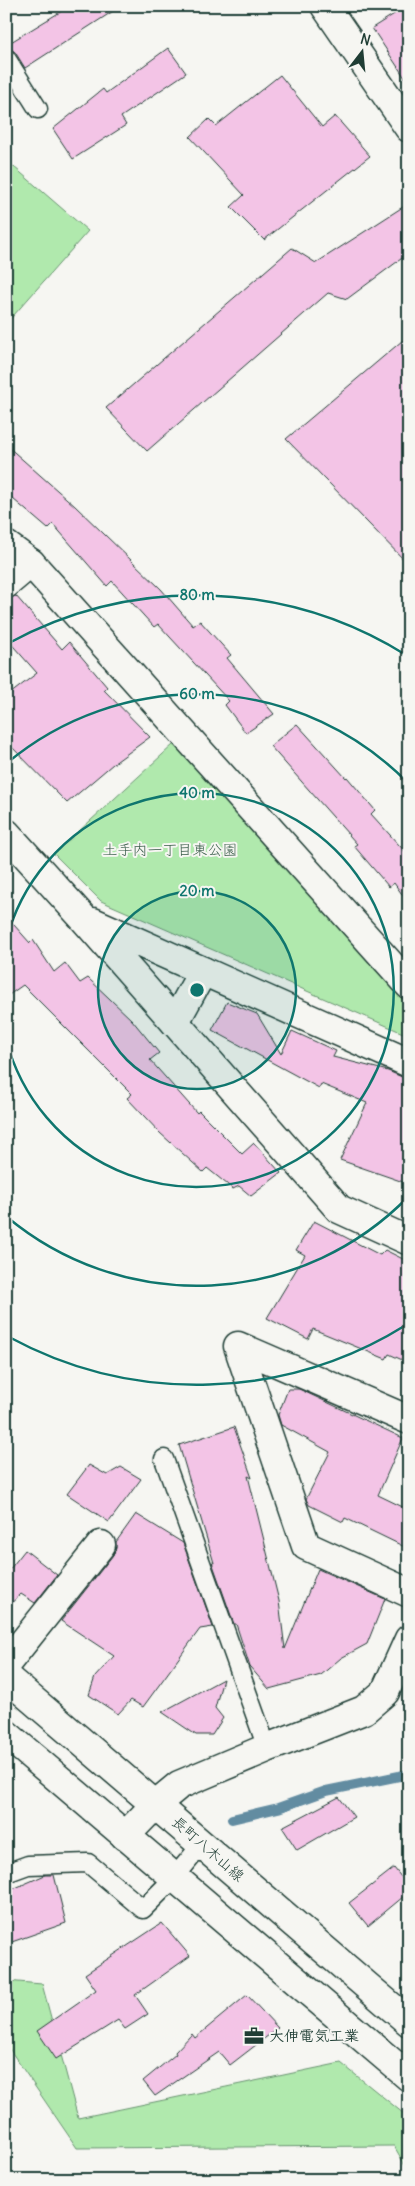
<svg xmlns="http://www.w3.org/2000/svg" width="415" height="2186" viewBox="0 0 415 2186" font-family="Delius,'Klee One',sans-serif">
	<rect width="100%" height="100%" fill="#f6f6f2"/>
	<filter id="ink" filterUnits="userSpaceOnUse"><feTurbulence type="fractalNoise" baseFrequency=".02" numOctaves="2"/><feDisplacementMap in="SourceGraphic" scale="10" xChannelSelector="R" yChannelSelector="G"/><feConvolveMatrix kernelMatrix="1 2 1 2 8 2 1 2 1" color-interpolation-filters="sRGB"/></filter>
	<g filter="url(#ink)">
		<g fill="#b0e9ad" stroke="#689370">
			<polygon points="6,160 88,231 6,324"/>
			<polygon points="174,744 409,1006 409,1026 403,1033 101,901 54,854"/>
			<polygon points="6,1981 42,1984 78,2118 341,2063 409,2118 409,2172 394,2146 77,2148 6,2044"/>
		</g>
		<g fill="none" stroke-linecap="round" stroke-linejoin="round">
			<polyline stroke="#628ca1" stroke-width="10" points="232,1819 278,1808 326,1791 409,1774"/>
		</g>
		<g fill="#f3c4e6" stroke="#1f3d34">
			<polygon points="70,6 121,6 25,68 15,52 6,45"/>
			<polygon points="407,6 409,6 409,84 372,28"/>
			<polygon points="168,48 186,73 121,117 126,125 73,159 53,129 103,89 106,93"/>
			<polygon points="280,75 322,127 335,116 370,156 264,240 231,207 244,195 190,137 209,119 216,126"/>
			<polygon points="409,203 409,253 347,299 328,293 147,451 106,408 292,248 316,263"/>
			<polygon points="409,335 409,565 286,439"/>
			<polygon points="6,445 75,506 161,589 193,626 200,621 231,655 227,658 274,714 246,733 225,705 229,701 158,624 154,627 112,581 107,586 53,524 48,529 6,493"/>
			<polygon points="16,596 62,649 69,642 107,687 104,690 150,737 113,764 67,803 6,741 6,697 37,673 6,638 6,599"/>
			<polygon points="297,724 346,778 347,777 375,810 371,814 409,856 409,904 394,883 389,887 354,846 357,844 270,746"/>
			<polygon points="6,916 30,943 33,940 54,972 65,963 80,983 88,978 132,1020 159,1053 150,1060 197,1113 199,1111 242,1154 254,1143 281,1173 251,1196 239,1186 233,1189 207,1168 203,1172 160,1133 127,1098 132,1094 23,985 6,997"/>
			<polygon points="227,1002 257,1014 281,1054 292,1031 336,1051 333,1057 388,1071 409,1080 409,1184 340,1160 367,1103 321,1084 319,1088 212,1030"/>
			<polygon points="314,1221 380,1255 385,1250 409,1262 409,1363 389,1354 386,1359 313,1329 308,1339 267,1318 305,1255 296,1250"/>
			<polygon points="288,1389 299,1389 403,1438 378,1495 409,1510 409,1549 345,1518 343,1522 309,1505 306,1499 330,1452 281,1425 278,1415"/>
			<polygon points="234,1427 252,1478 248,1476 279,1601 285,1649 318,1569 385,1599 367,1644 341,1658 321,1675 269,1689 250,1667 236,1624 234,1624 212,1562 214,1563 179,1445"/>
			<polygon points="89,1465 107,1475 121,1467 141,1479 109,1522 67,1494"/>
			<polygon points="136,1514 183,1543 213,1627 200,1629 143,1707 131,1700 118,1714 89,1695 95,1677 114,1656 61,1621 113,1555 116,1548 116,1542"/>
			<polygon points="25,1550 57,1575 35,1603 21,1594 6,1608 6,1574"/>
			<polygon points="223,1679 215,1708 223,1718 212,1735 196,1735 162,1712"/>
			<polygon points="339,1797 354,1817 297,1850 282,1827"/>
			<polygon points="394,1868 409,1887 409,1892 368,1926 349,1903"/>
			<polygon points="45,1875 54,1875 66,1923 6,1944 6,1892"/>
			<polygon points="162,1923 190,1956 135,1995 148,2014 125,2029 118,2020 56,2059 37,2031 96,1990 85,1974"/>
			<polygon points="247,1995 278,2028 230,2065 219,2052 155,2096 143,2081 176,2054 175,2052 192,2034 195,2038"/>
		</g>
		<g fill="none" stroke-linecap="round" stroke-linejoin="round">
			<defs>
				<g id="lane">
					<polyline points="6,58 38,109"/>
					<polyline points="164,1459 267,1748"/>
					<polyline points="6,1873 28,1865 88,1863 143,1909 174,1878 202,1844"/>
				</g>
				<g id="street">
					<polyline points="325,6 409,128"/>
					<polyline points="6,545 31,563 409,985"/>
					<polyline points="6,584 31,563"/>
					<polyline points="6,833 84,919 339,1209 409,1241"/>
					<polyline points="93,922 409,1063"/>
					<polyline points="175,1022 203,971"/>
					<polyline points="409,1420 238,1346 306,1546 409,1593"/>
					<polyline points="6,1664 101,1545"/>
					<polyline points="125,1836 156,1804 179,1785 267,1748 364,1710 385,1692 409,1639"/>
				</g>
				<g id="secondary">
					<polyline points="6,1677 409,2022"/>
					<polyline points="6,1734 409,2077"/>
				</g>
			</defs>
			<use href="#lane" stroke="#1f3d34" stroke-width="21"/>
			<use href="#street" stroke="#1f3d34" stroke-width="31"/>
			<use href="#secondary" stroke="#1f3d34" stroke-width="31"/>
			<use href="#lane" stroke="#f6f6f2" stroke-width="18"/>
			<use href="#street" stroke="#f6f6f2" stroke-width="28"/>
			<use href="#secondary" stroke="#f6f6f2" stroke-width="28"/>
		</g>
	</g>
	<circle cx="197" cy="990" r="99" fill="#0f766e" fill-opacity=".12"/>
	<g fill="none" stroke="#0f766e" stroke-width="2.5">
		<circle cx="197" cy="990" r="99"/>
		<path d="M6 941A197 197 0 1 1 6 1039"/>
		<path d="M408 1197A296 296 0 0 1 7 1217M7 763A296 296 0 0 1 408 783"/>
		<path d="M406 1325A395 395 0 0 1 9 1337M9 643A395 395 0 0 1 406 655"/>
	</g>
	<defs>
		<symbol id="office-bare" viewBox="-9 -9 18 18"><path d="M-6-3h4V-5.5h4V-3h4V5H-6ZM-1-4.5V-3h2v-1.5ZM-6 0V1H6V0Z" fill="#1f3d34" stroke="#f6f6f2" stroke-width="2.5" paint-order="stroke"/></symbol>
	</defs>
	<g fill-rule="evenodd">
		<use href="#office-bare" x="240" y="2022" width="28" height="28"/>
	</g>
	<g text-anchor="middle" stroke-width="4" stroke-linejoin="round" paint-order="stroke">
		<g font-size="15" fill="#3c5f4c" stroke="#f6f6f2">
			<text x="170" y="855">土手内一丁目東公園</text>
		</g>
		<g font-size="15" fill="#1f3d34" stroke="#f6f6f2">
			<text transform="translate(208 1849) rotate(41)" y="5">長町八木山線</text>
		</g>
		<g font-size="15" font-weight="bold" fill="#1f3d34" stroke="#f6f6f2" text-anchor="start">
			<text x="269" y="2041">大伸電気工業</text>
		</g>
	</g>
	<circle cx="197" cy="990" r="8" fill="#0f766e" stroke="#f6f6f2" stroke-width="2.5"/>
	<g font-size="15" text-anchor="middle" font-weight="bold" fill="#0f766e" stroke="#f6f6f2" stroke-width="4" stroke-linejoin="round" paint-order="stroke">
		<text x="197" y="600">80 m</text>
		<text x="197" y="699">60 m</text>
		<text x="197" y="798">40 m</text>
		<text x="197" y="896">20 m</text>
	</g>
	<rect width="415" height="2186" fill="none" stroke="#f6f6f2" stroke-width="25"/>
	<rect x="12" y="12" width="390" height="2161" fill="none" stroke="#1f3d34" stroke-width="2" filter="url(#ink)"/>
	<g transform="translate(362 52) rotate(16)" stroke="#f6f6f2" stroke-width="4" paint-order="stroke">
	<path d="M0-4L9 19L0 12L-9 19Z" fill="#1f3d34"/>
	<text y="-8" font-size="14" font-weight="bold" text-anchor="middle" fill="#1f3d34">N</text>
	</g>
</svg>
